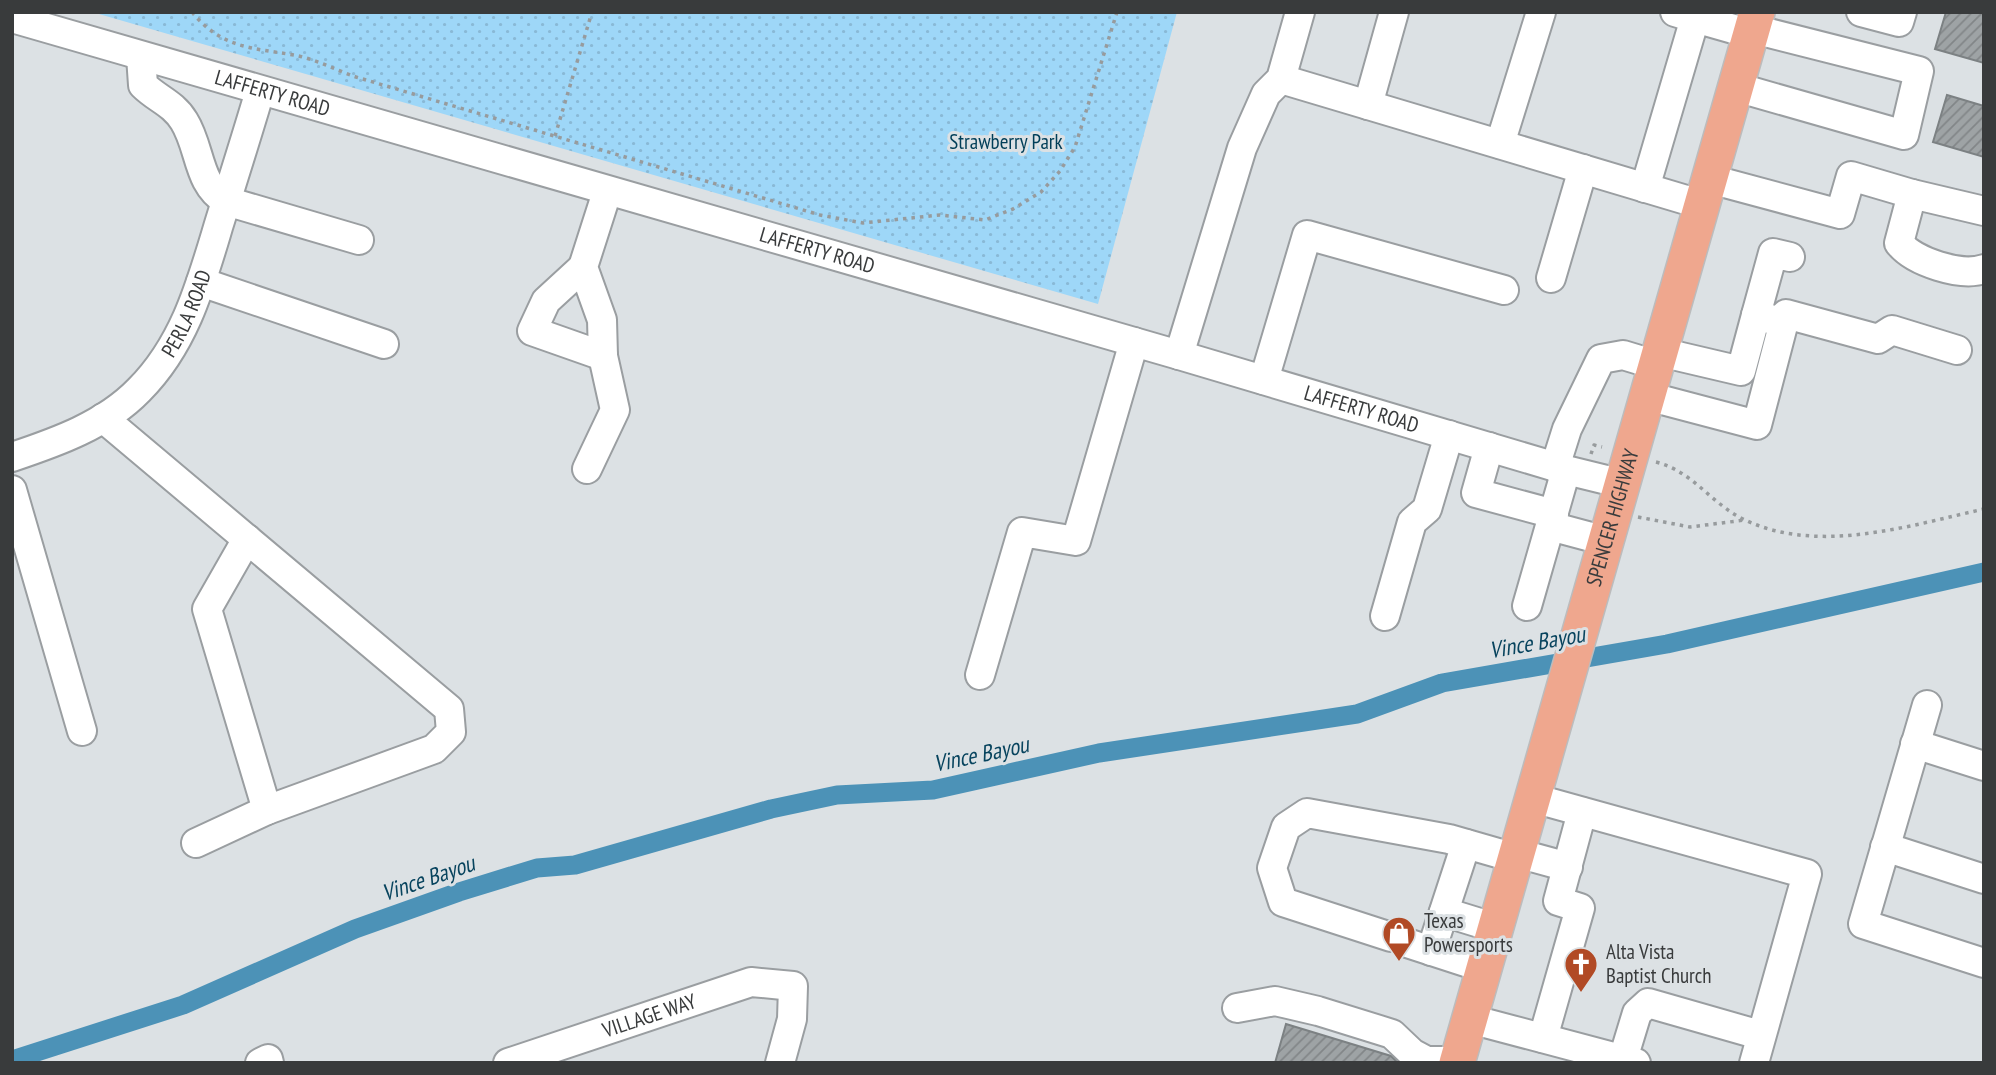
<svg xmlns="http://www.w3.org/2000/svg" width="1996" height="1075" viewBox="0 0 1996 1075" font-family="'PT Sans Narrow',sans-serif">
	<defs>
		<pattern id="grass-dots" width="8" height="8" patternUnits="userSpaceOnUse" patternTransform="scale(1.75)"><rect width="8" height="8" fill="#9ed7f8"/><path d="M2 2h.1M6 6h.1" fill="none" stroke="#89b9d6" stroke-width="1.8" stroke-linecap="round"/></pattern>
		<pattern id="building-hatch" width="6" height="6" patternUnits="userSpaceOnUse" patternTransform="scale(1.75)"><rect width="6" height="6" fill="#9ea3a5"/><path d="M-1 1l2-2M0 6l6-6M5 7l2-2" fill="none" stroke="#828688"/></pattern>
	</defs>
	<rect width="100%" height="100%" fill="#dce1e4"/>
	<polygon fill="url(#grass-dots)" points="92,12 1177,12 1098,304"/>
	<g fill="none" stroke-linecap="round" stroke-linejoin="round">
		<polyline stroke="#4c92b7" stroke-width="19" points="12,1060 183,1005 355,929 459,892 537,868 575,865 771,809 837,795 933,790 1099,753 1357,714 1442,683 1667,644 1984,572"/>
	</g>
	<g fill="url(#building-hatch)" stroke="#7c8183" stroke-width="2">
		<polygon points="1946,12 1984,12 1984,63 1935,49"/>
		<polygon points="1947,95 1984,106 1984,157 1933,142"/>
		<polygon points="1286,1024 1391,1056 1398,1063 1275,1063"/>
	</g>
	<g fill="none" stroke-linecap="round" stroke-linejoin="round">
		<defs>
			<g id="minor">
				<polyline points="1861,12 1899,22 1902,12"/>
				<path id="s1" d="M12,18L1179,355L1566,470L1623,484"/>
				<polyline points="1695,18 1751,34"/>
				<path d="M141,56L143,85C157,99 173,103 184,121C201,148 197,184 226,201L359,240"/>
				<polyline points="1281,79 1703,205"/>
				<polyline points="1736,87 1904,135 1919,71 1753,29"/>
				<polyline points="1368,105 1394,12"/>
				<polyline points="1500,144 1541,12"/>
				<polyline points="1710,179 1840,214 1851,176 1912,194 1984,211"/>
				<polyline points="1645,188 1695,18 1675,12"/>
				<path d="M1912,194L1899,243C1914,262 1961,277 1984,269"/>
				<polyline points="583,267 546,301 532,331 603,356"/>
				<polyline points="1551,278 1583,169"/>
				<polyline points="201,282 384,344"/>
				<polyline points="1756,315 1773,253 1790,257"/>
				<polyline points="1660,352 1741,371 1756,315 1784,323"/>
				<polyline points="1179,355 1242,148 1266,94 1281,79 1300,12"/>
				<polyline points="1264,380 1307,235 1504,290"/>
				<polyline points="1647,396 1757,425 1786,314 1878,339 1892,330 1957,350"/>
				<polyline points="103,418 449,709 451,732 434,749 267,810 196,843"/>
				<polyline points="1489,447 1476,493 1554,514"/>
				<path id="s2" d="M12,457C57,442 105,425 139,390C185,344 201,284 219,224C233,179 247,135 260,91"/>
				<polyline points="1555,467 1567,429 1601,359 1623,355 1656,365"/>
				<polyline points="587,469 615,410 603,356 602,320 583,267 607,192"/>
				<polyline points="12,490 82,731"/>
				<polyline points="1550,526 1606,541"/>
				<polyline points="247,539 207,609 267,810"/>
				<polyline points="1527,606 1566,470"/>
				<polyline points="1385,616 1412,522 1427,509 1449,435"/>
				<polyline points="980,675 1022,532 1076,541 1134,342"/>
				<polyline points="1927,705 1863,924 1984,963"/>
				<polyline points="1915,744 1984,766"/>
				<polyline points="1533,798 1807,874 1754,1063"/>
				<polyline points="1885,847 1984,879"/>
				<polyline points="1517,853 1568,867"/>
				<polyline points="1444,912 1496,928"/>
				<polyline points="1391,937 1283,902 1272,868 1286,827 1307,813 1449,839 1515,858"/>
				<polyline points="1404,942 1484,968"/>
				<polyline points="1431,951 1466,844"/>
				<polyline points="1237,1008 1275,1001 1318,1011 1392,1034 1412,1053 1427,1061 1458,1061"/>
				<polyline points="1470,1019 1636,1063"/>
				<polyline points="1543,1038 1580,908 1558,901 1582,812"/>
				<polyline points="1623,1059 1637,1013 1648,1003 1760,1035"/>
				<polyline points="260,1063 268,1059 269,1063"/>
				<path id="s3" d="M508,1063L751,982L793,986L792,1019L780,1063"/>
			</g>
			<g id="major">
				<path id="s4" d="M1457,1063L1757,12"/>
			</g>
		</defs>
		<use href="#minor" stroke="#9a9ea1" stroke-width="32"/>
		<use href="#major" stroke="#bcbcbd" stroke-width="38"/>
		<g stroke="#979b9d" stroke-width="3.5" stroke-dasharray="3.5 5" stroke-linecap="butt">
			<path d="M192,12C221,48 252,48 294,55C315,59 336,70 356,77L820,215L863,223L940,215L985,220L1013,209L1041,192L1060,171L1075,147L1117,12"/>
			<polyline points="555,136 592,12"/>
			<polyline points="1591,454 1594,445 1602,447"/>
			<path d="M1656,462C1692,471 1710,502 1741,518C1815,556 1908,526 1984,509"/>
			<polyline points="1638,517 1690,527 1745,520"/>
		</g>
		<use href="#minor" stroke="#fff" stroke-width="28"/>
		<use href="#major" stroke="#efa78e" stroke-width="35"/>
	</g>
	<defs>
		<symbol id="shop-pin" viewBox="-11 -11 22 30"><path d="M0 17L-7.5 6A9.5 9.5 0 1 1 7.5 6Z" fill="#b14a25" stroke="#dce1e4"/><path d="M-5-2.5h2.3a2.7 3.5 0 0 1 5.4 0H5L5.5 6h-11ZM-1.5-2.5h3a1.5 2.3 0 0 0-3 0Z" fill="#fff"/></symbol>
		<symbol id="church-pin" viewBox="-11 -11 22 30"><path d="M0 17L-7.5 6A9.5 9.5 0 1 1 7.5 6Z" fill="#b14a25" stroke="#dce1e4"/><path d="M-1.2-6h2.4v3.5h3.3v2.4h-3.3V6h-2.4V-.1h-3.3v-2.4h3.3Z" fill="#fff"/></symbol>
	</defs>
	<g fill-rule="evenodd">
		<use href="#shop-pin" x="1380" y="914" width="38" height="52"/>
		<use href="#church-pin" x="1562" y="945" width="38" height="52"/>
	</g>
	<g text-anchor="middle" stroke-width="6" stroke-linejoin="round" paint-order="stroke">
		<g font-size="21" fill="#393b3c" stroke="#dce1e4">
			<text dy="7" stroke="none"><textPath href="#s1" startOffset="271">LAFFERTY ROAD</textPath></text>
			<text dy="7" stroke="none"><textPath href="#s1" startOffset="838">LAFFERTY ROAD</textPath></text>
			<text dy="7" stroke="none"><textPath href="#s2" startOffset="236">PERLA ROAD</textPath></text>
			<text dy="7" stroke="none"><textPath href="#s1" startOffset="1405">LAFFERTY ROAD</textPath></text>
			<text dy="7" stroke="none"><textPath href="#s4" startOffset="567">SPENCER HIGHWAY</textPath></text>
			<text dy="7" stroke="none"><textPath href="#s3" startOffset="149">VILLAGE WAY</textPath></text>
		</g>
		<g font-size="21" fill="#003e58" stroke="#dce1e4">
			<text x="1006" y="149">Strawberry Park</text>
		</g>
		<g font-size="21" fill="#393b3c" stroke="#dce1e4" text-anchor="start">
			<text x="1424" y="928">Texas<tspan x="1424" dy="24">Powersports</tspan></text>
			<text x="1606" y="959">Alta Vista<tspan x="1606" dy="24">Baptist Church</tspan></text>
		</g>
		<g font-size="23" font-style="italic" fill="#08445e" stroke="#dce1e4">
			<text transform="translate(1537 642) rotate(-10)" y="8">Vince Bayou</text>
			<text transform="translate(981 754) rotate(-12)" y="8">Vince Bayou</text>
			<text transform="translate(428 878) rotate(-19)" y="8">Vince Bayou</text>
		</g>
	</g>
	<rect width="1996" height="1075" fill="none" stroke="#393b3c" stroke-width="28"/>
</svg>
